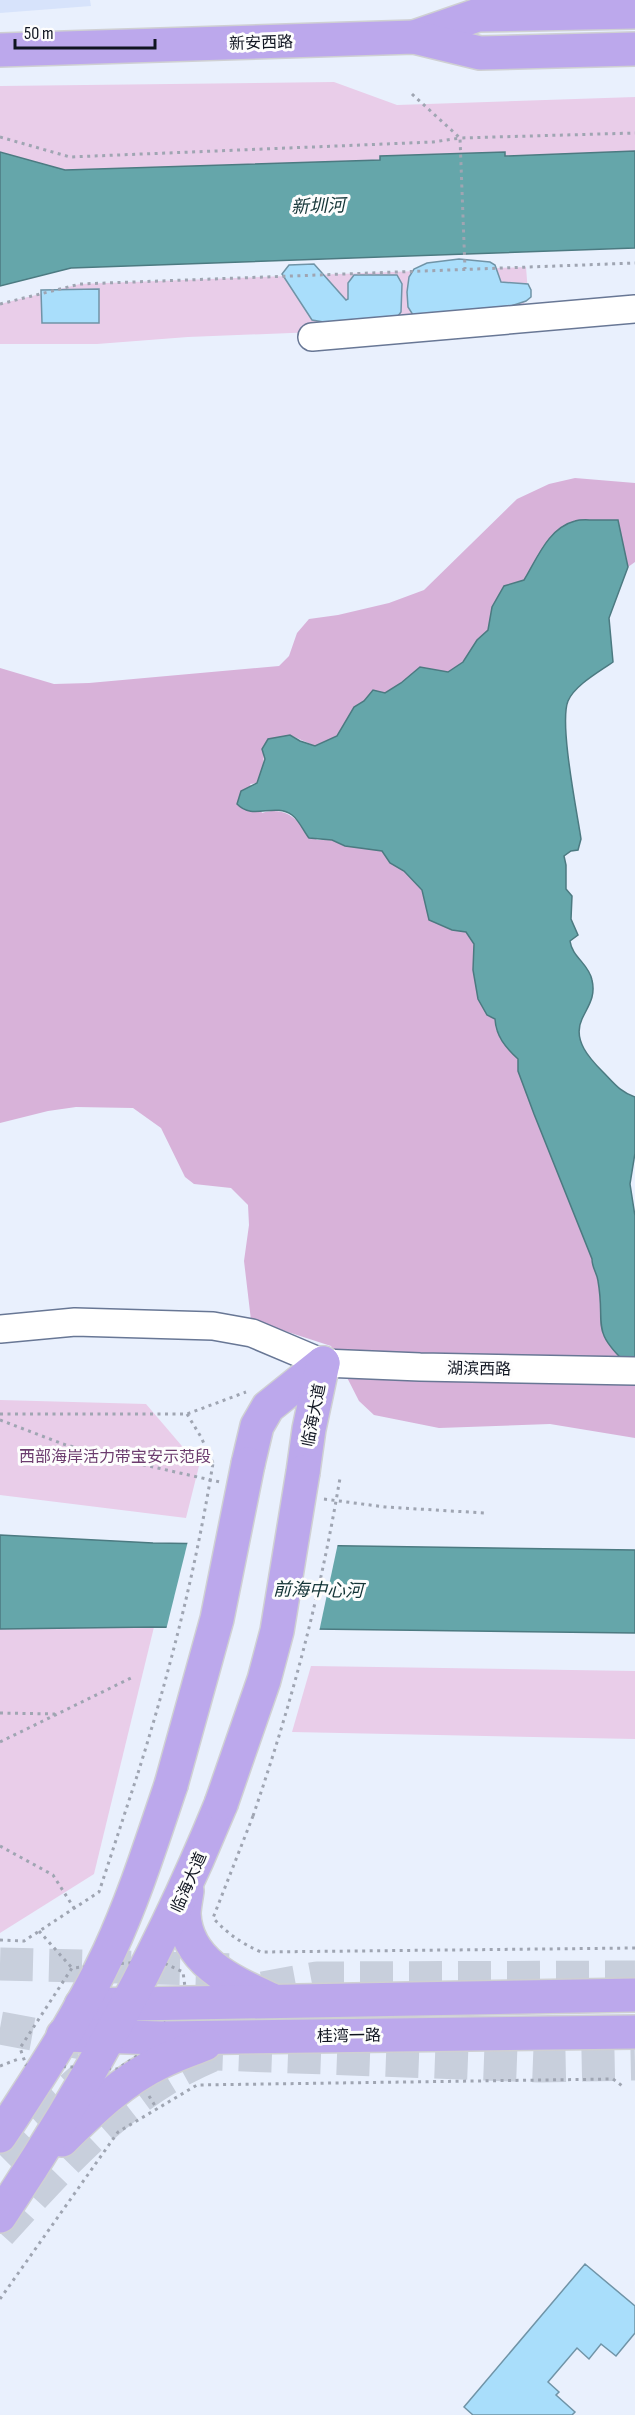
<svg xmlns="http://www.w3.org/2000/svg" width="635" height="2415" viewBox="0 0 635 2415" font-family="'Sofia Sans Condensed','Noto Sans SC',sans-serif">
	<rect width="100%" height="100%" fill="#e9f0fd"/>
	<polygon fill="#d7e3fb" points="0,0 90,0 91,6 0,13"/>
	<g fill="#e9cde9">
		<polygon points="334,82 397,105 635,97 635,151 505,156 504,152 381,156 380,160 65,170 0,152 0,86"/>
		<polygon points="526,267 528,293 522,309 415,328 188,337 97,344 0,344 0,304 80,284"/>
		<polygon points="0,1400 146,1404 199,1466 186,1518 0,1495"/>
		<polygon points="154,1627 94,1874 0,1933 0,1629"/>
		<polygon points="311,1666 635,1671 635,1739 292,1732"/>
	</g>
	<path fill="#d8b2d9" d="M575,478L635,483V562L628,567L618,520L564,527L545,544L524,580L504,586L492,607L488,630L477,640L463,662L448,672L420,667L401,683L385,693L373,691L364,701L354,707L337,736L315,746L290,735L262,749C266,762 262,770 257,783L250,784L262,813C289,805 298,823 317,840H332L345,846L382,851L390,863L404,871L422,890L429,919L452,930L466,931L474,944L473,970L478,999L495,1019L496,1030L518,1059V1071L534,1114L592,1259C592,1268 597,1273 598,1281C606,1326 589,1330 628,1364L635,1362V1438L550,1424L439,1428L374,1415L359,1401L331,1346L251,1320L244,1261L249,1225L248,1205L231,1188L194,1184L185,1177L161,1128L133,1108L76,1107L48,1111L0,1123V668L54,684L89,683L279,666L289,656L297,633L309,619L338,615L389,603L424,590L517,499L549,484Z"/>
	<g fill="#65a6aa" stroke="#4c7a81" stroke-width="1.5">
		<polygon points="635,151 635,248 71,268 0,286 0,152 65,170 380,160 380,156 505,152 505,156"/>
		<path d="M594,520H618L628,567L609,618L613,662C599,672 575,685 568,701C559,723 577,812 581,839L578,850L571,851L564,856L566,865V889L572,896L571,919L578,935L570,941C572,957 589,964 592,980C596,997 588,1006 582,1019C572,1040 590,1059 603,1072C614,1083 620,1092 635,1097V1153L630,1184L635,1216V1362L628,1365C589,1329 606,1326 598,1281C597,1273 592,1268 592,1259L534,1114L518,1071V1059C505,1047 496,1036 495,1019L487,1015L478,999L473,970L474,944L466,932L452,930L429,920L422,890L404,871L390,863L382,851L345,846L332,840L309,838C304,832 299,820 292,815C274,802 253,821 237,804L241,791L257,783L265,759L262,749L268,739L290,735L300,741L315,746L337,736L354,707L364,701L373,690L385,693L401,683L420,667L448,672L463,662L477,640L488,630L492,607L504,586L524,580C537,559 548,528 575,521C581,519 588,520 594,520Z"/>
		<polygon points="0,1535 153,1543 635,1550 635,1633 154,1627 0,1629"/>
	</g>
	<polygon fill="#e9f0fd" points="188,1541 338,1543 319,1632 166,1630"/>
	<g fill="#a9defb" stroke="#7094a7" stroke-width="1.5">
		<polygon points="459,259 490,262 495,265 501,282 528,284 531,290 531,297 526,301 511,306 413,315 408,307 407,292 409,277 414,269 427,263"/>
		<polygon points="314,264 346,300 348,299 348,283 354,275 397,275 402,284 401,312 398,316 335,324 312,320 282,274 289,265"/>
		<polygon points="99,289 99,323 42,323 41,290"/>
		<polygon points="585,2264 635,2306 635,2333 616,2356 601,2344 589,2359 577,2348 548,2382 559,2392 556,2395 575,2412 572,2415 473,2415 464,2407"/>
	</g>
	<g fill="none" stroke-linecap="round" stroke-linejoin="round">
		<g stroke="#c8cfdc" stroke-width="33" stroke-dasharray="33 16" stroke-linecap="butt">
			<polyline points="0,1964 235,1970"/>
			<polyline points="0,2028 88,2044"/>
			<polyline points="128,2043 193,2007 230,1994 317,1978 635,1977"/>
			<polyline points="190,2053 540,2066 635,2064"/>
			<polyline points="0,2155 32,2123 85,2076"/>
			<path d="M0,2233C62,2165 126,2091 213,2055"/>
		</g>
		<defs>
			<g id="minor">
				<polyline points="312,337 635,309"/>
				<polyline points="0,1329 75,1322 213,1326 252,1333 323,1363 420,1367 635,1371"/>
			</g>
			<g id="major">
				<polyline points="414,37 478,15 635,12"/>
				<polyline points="0,50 414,37 480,53 635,49"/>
				<polyline points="248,1464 257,1426 268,1407 323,1363"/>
				<polyline points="303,1472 309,1429 323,1363"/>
				<path d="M187,1891C186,1898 184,1907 184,1914C186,1962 233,1982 270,1999"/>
				<polyline points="81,2005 635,1995"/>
				<polyline points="63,2035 161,2038 635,2032"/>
				<path d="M0,2136C39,2077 79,2016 109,1952C134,1898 152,1841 171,1785"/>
				<path d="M62,2140C92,2110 123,2080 161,2062C175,2055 190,2050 205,2044"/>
				<path d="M0,2216C87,2086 162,1948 221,1804"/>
			</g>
		</defs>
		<use href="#minor" stroke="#687795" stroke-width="30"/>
		<use href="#major" stroke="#cfd0d3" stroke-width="36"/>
		<g stroke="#9fa5b2" stroke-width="3" stroke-dasharray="3 4.5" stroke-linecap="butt">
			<polyline points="412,94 460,138 635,133"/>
			<polyline points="0,137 70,157 433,142 460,138 465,269"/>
			<polyline points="0,304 80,284 635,263"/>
			<polyline points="0,1414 187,1414 246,1392"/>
			<polyline points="187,1414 201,1437 213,1463"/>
			<polyline points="0,1420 63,1444 113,1458 220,1482"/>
			<polyline points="324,1499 385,1507 485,1513"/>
			<polyline points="0,1713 55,1714"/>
			<polyline points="0,1742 133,1677"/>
			<path d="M253,1816L213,1918C228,1934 241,1943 261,1952L635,1948"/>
			<polyline points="0,1846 53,1875 74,1908"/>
			<polyline points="39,1931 72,1968"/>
			<polyline points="0,1940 24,1941 99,1892 138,1773"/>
			<polygon points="150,1961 166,1964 183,1972 185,1987 162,2028 143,2052 117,2069 26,2065 20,2048 72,1968"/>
			<polyline points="0,2066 21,2058"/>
			<polyline points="149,2096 157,2109"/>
			<polyline points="0,2299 118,2132 197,2085 613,2079 625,2088"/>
		</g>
		<use href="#minor" stroke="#fff" stroke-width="27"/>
		<use href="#major" stroke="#bca8ec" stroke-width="33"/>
		<defs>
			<g id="major-bridge">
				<polyline points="171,1785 217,1619 248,1464"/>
				<polyline points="221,1804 264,1680 277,1631 303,1472"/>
			</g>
		</defs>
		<use href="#major-bridge" stroke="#cfd0d3" stroke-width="36" stroke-linecap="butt"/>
		<g stroke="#9fa5b2" stroke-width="3" stroke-dasharray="3 4.5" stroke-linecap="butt">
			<path d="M138,1773C170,1671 196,1569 213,1463"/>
			<path d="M253,1816C292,1702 320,1597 340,1478"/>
		</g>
		<use href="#major-bridge" stroke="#bca8ec" stroke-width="33"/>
	</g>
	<g text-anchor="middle" stroke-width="6" stroke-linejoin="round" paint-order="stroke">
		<g font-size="16" fill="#101521" stroke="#fdfdfd">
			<text transform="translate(261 42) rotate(-2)" y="6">新安西路</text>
			<text transform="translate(479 1368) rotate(1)" y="6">湖滨西路</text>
			<text transform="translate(313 1415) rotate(-79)" y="6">临海大道</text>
			<text transform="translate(188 1882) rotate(-66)" y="6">临海大道</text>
			<text transform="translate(349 2035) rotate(-1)" y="6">桂湾一路</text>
		</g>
		<g font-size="16" fill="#6c3c6e" stroke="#fdfdfd">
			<text x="115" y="1462">西部海岸活力带宝安示范段</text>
		</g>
		<g font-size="18" font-style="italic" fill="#133436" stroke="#fdfdfd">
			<text transform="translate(318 206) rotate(-2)" y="6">新圳河</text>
			<text transform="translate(318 1590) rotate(1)" y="6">前海中心河</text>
		</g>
	</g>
	<path d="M15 39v9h140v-9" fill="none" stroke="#101521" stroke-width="3"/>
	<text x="24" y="39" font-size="18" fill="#101521" stroke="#fdfdfd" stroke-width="4.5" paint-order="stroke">50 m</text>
</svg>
